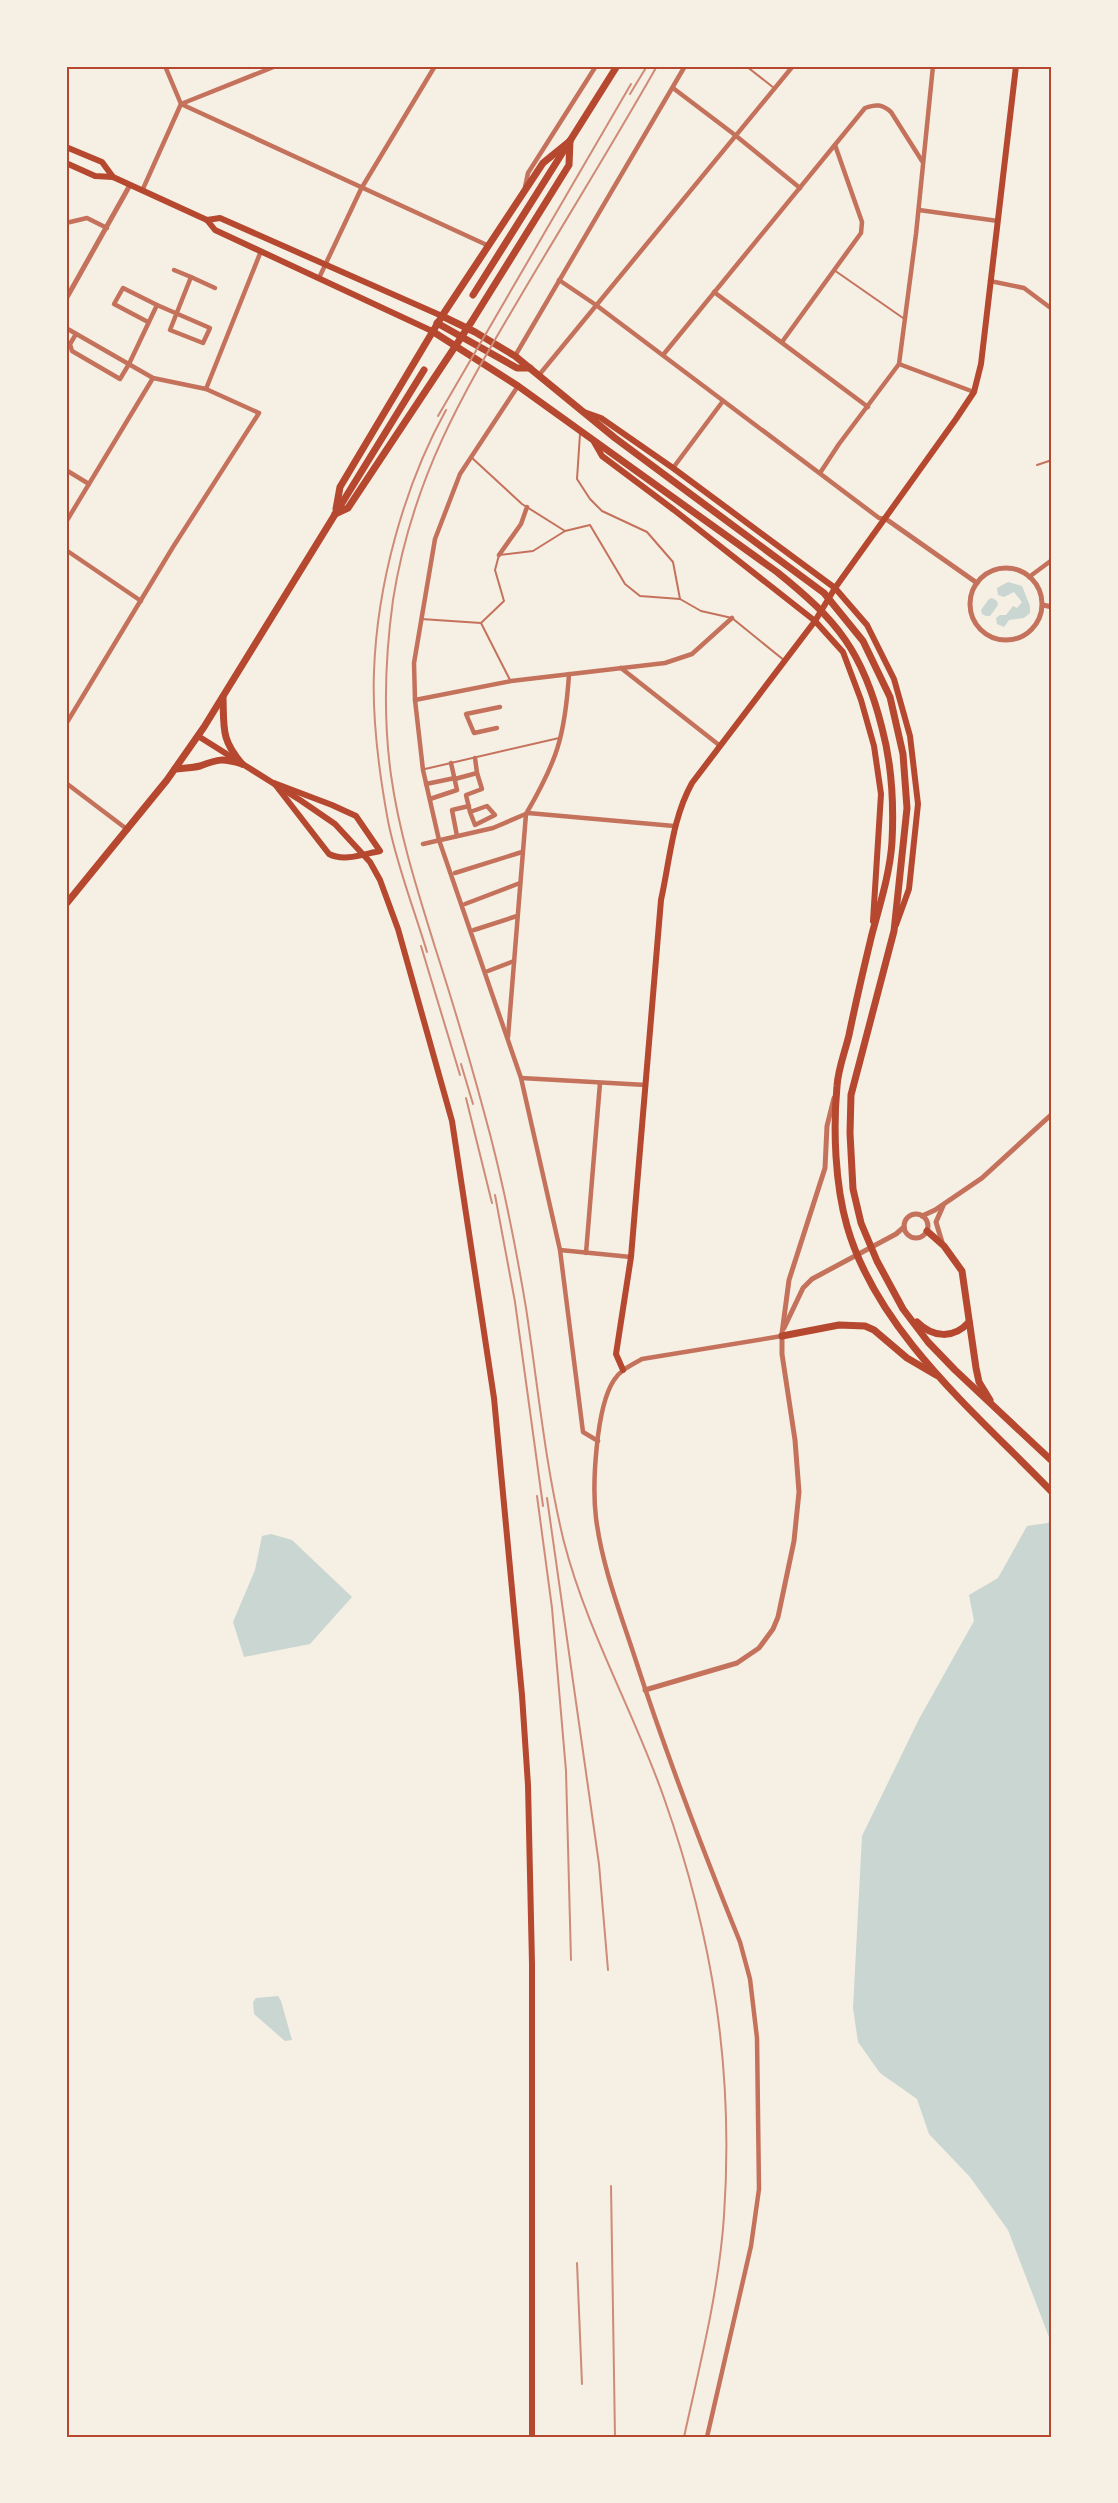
<svg xmlns="http://www.w3.org/2000/svg" width="1118" height="2503" viewBox="0 0 1118 2503" font-family="Rubik,sans-serif">
	<rect width="100%" height="100%" fill="#f6efe4"/>
	<g fill="#c9d6d2">
		<polygon points="1008,582 1022,586 1030,606 1030,613 1024,618 1009,620 1004,627 997,624 996,618 1000,615 1006,615 1013,606 1017,608 1022,602 1014,592 1004,597 998,595 997,588"/>
		<polygon points="992,598 997,601 998,605 990,616 986,616 982,614 981,610 989,599"/>
		<polygon points="1052,1515 1052,2341 1049,2337 1008,2230 970,2177 929,2134 917,2099 880,2073 858,2042 853,2008 862,1836 919,1719 974,1621 969,1595 998,1578 1027,1526 1048,1523"/>
		<polygon points="271,1534 292,1540 352,1597 310,1644 244,1657 233,1622 255,1570 262,1536"/>
		<polygon points="278,1996 281,2001 292,2040 285,2041 254,2014 253,2002 256,1998"/>
	</g>
	<g fill="none" stroke-linecap="round" stroke-linejoin="round">
		<g stroke="#c5725c" stroke-width="2">
			<polyline points="746,66 774,88"/>
			<polyline points="834,270 903,318"/>
			<polyline points="580,434 577,479 590,499 602,511 647,532 673,562 680,599 701,611 732,618 785,661"/>
			<polyline points="471,457 522,504 565,531 590,525 625,584 640,596 680,599"/>
			<polyline points="1037,465 1052,460"/>
			<polyline points="421,619 481,623 504,601 495,570 499,555 533,551 565,531"/>
			<polyline points="481,623 510,680"/>
			<polyline points="425,769 559,738"/>
		</g>
		<g stroke="#c5725c" stroke-width="4.5">
			<polyline points="165,66 181,104 489,246"/>
			<polyline points="66,68 70,66"/>
			<polyline points="673,88 735,135 800,188"/>
			<polyline points="525,187 528,173 596,66"/>
			<polyline points="142,191 181,104 276,66"/>
			<polyline points="919,210 998,221"/>
			<polyline points="66,223 87,218 107,228"/>
			<polyline points="174,270 191,277"/>
			<polyline points="319,278 361,189 435,66"/>
			<polyline points="559,280 596,305 879,518 886,519"/>
			<polyline points="990,281 1024,288 1052,309"/>
			<polyline points="714,292 868,407"/>
			<polyline points="157,305 210,328 203,343 170,330 191,277 215,288"/>
			<polyline points="66,328 153,378 206,389 261,251"/>
			<polyline points="76,334 70,344 72,351 120,379 129,364 157,305 123,288 114,304 148,322"/>
			<polyline points="782,342 861,233 862,222 835,145"/>
			<path d="M663,355L865,108C876,104 882,104 891,112L922,161"/>
			<polyline points="515,356 685,66"/>
			<polyline points="899,364 974,392"/>
			<polyline points="539,375 793,66"/>
			<polyline points="518,386 460,474 435,539 414,663 415,700 423,770 439,840 521,1078 560,1250 583,1432 598,1441"/>
			<polyline points="673,468 723,401"/>
			<polyline points="66,470 89,484"/>
			<polyline points="820,473 839,444 899,364 916,234 933,66"/>
			<polyline points="66,522 153,378"/>
			<polyline points="66,550 141,601"/>
			<polyline points="499,555 521,524 527,507"/>
			<polyline points="1029,577 1052,560"/>
			<polyline points="621,668 719,745"/>
			<polyline points="415,700 511,681 665,663 692,654 732,618"/>
			<polyline points="66,724 173,547 259,413 206,389"/>
			<polyline points="497,728 474,733 466,714 500,707"/>
			<polyline points="455,779 477,773 475,758"/>
			<polyline points="66,783 128,830"/>
			<polyline points="426,784 455,778"/>
			<polyline points="430,799 457,790 451,763"/>
			<polyline points="470,812 475,825 495,815 487,806 470,812 466,795 482,789 477,773"/>
			<polyline points="457,836 452,810 469,806"/>
			<polyline points="423,844 493,828 528,813 674,826"/>
			<polyline points="455,873 522,852"/>
			<polyline points="465,904 520,883"/>
			<polyline points="474,930 517,916"/>
			<polyline points="488,971 514,961"/>
			<path d="M508,1037L526,814C557,761 565,736 569,674"/>
			<polyline points="521,1078 646,1085"/>
			<polyline points="560,1250 631,1257"/>
			<polyline points="586,1253 600,1083"/>
			<path d="M707,2437L751,2246L759,2189L757,2038L750,1979L740,1942C702,1848 666,1754 635,1658C620,1612 602,1566 596,1518C592,1485 596,1407 614,1380C620,1370 632,1365 642,1359L782,1336"/>
		</g>
		<g stroke="#c5725c" stroke-width="5">
			<polyline points="66,299 130,185"/>
			<polyline points="886,519 977,583"/>
			<circle cx="1006" cy="604" r="36"/>
			<polyline points="1043,605 1052,607"/>
			<circle cx="916" cy="1226" r="12"/>
			<polyline points="922,1216 935,1210 982,1178 1052,1114"/>
			<polyline points="942,1242 936,1222 943,1206"/>
			<polyline points="784,1328 803,1288 812,1279 896,1234 904,1227"/>
			<polyline points="645,1690 737,1663 759,1648 773,1629 778,1617 794,1541 799,1492 795,1440 782,1354 782,1333 789,1280 825,1168 827,1126 834,1098"/>
		</g>
		<g stroke="#b5482f" stroke-width="6">
			<polyline points="66,147 102,162 113,177"/>
			<polyline points="66,163 95,176 113,177 207,220 215,230 432,331"/>
			<polyline points="207,220 220,218 442,316"/>
			<polyline points="584,412 601,418 673,468 835,588 867,625 894,679 910,736 918,804 909,889 896,925"/>
			<polyline points="594,442 602,456 674,510 815,621 843,652 861,700 874,746 881,794 873,921"/>
			<polyline points="198,736 300,800 335,824 370,862 380,880 398,929 452,1121 494,1398 522,1695 528,1785 532,1964 532,2437"/>
			<path d="M274,783L332,805L356,816L380,851C364,854 344,862 329,854Z"/>
			<path d="M623,1370L616,1354L631,1257L661,900C670,860 672,819 692,783L815,621L835,588L956,419L974,392L981,364L1016,66"/>
		</g>
		<g stroke="#b5482f" stroke-width="7">
			<polyline points="473,295 617,66"/>
			<polyline points="442,316 475,332 515,356 615,438 824,593 863,641 890,697 903,754 907,808 894,931 851,1095 850,1133 853,1189 861,1223 877,1261 903,1309 928,1342 955,1370 1052,1461"/>
			<polyline points="437,323 517,368 530,368"/>
			<path d="M432,331L518,386L777,572C838,621 863,652 882,728C892,765 894,803 892,842C890,873 880,904 872,934C864,967 856,1001 849,1035C845,1052 838,1069 837,1086C833,1129 835,1184 847,1226C877,1332 978,1415 1052,1492"/>
			<polyline points="336,509 340,487 442,316 543,163 570,141"/>
			<polyline points="335,514 348,508 472,321 569,165 570,141"/>
			<path d="M223,697C224,729 221,739 242,764"/>
			<path d="M175,769C183,768 192,768 200,766C219,759 222,758 242,764"/>
			<polyline points="66,904 167,780 204,727 424,370"/>
			<polyline points="927,1231 944,1246 962,1271 976,1368 979,1382 990,1400"/>
			<path d="M917,1322C933,1338 954,1339 969,1322"/>
			<polyline points="782,1336 839,1325 865,1326 874,1330 907,1358 936,1375"/>
		</g>
		<g stroke="#cf8b77" stroke-width="2">
			<path d="M657,66C614,142 568,216 523,292C462,395 412,479 393,600C385,658 383,717 391,775C399,833 417,889 434,944C452,1000 469,1056 484,1112C502,1176 515,1242 526,1308C538,1386 545,1465 564,1542C587,1631 634,1712 664,1798C713,1937 734,2069 724,2216C719,2290 700,2364 684,2437"/>
			<polyline points="630,94 647,66"/>
			<polyline points="438,416 631,84"/>
			<polyline points="421,946 460,1075"/>
			<path d="M427,952C414,909 397,866 388,821C379,772 372,721 374,672C377,584 404,486 446,410"/>
			<polyline points="461,1064 473,1104"/>
			<polyline points="466,1098 492,1203"/>
			<polyline points="495,1195 515,1302 543,1506"/>
			<polyline points="537,1496 552,1608 566,1771 571,1960"/>
			<polyline points="547,1498 599,1864 608,1970"/>
			<polyline points="611,2186 615,2437"/>
			<polyline points="577,2263 582,2384"/>
		</g>
	</g>
	<rect width="1118" height="2503" fill="none" stroke="#f6efe4" stroke-width="135"/>
	<rect x="68" y="68" width="982" height="2368" fill="none" stroke="#b5482f" stroke-width="2"/>
</svg>
